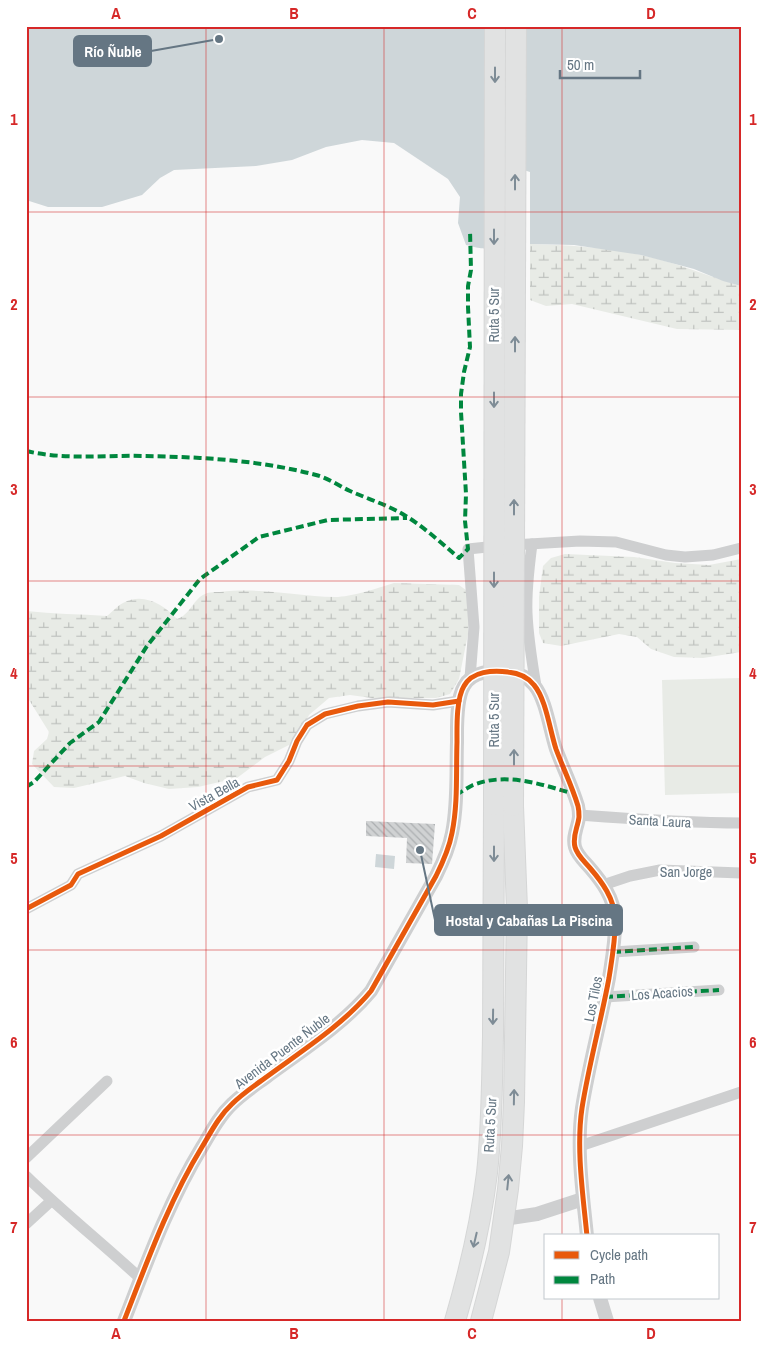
<svg xmlns="http://www.w3.org/2000/svg" width="767" height="1347" viewBox="0 0 767 1347" font-family="'Archivo Narrow',sans-serif">
	<defs>
		<pattern id="wetland-marsh" width="20" height="14" patternUnits="userSpaceOnUse" patternTransform="scale(1.25)"><rect width="20" height="14" fill="#e8ebe6"/><path d="M1 5h8M5 5V1M11 12h8M15 12V8" fill="none" stroke="#c0c3c0"/></pattern>
		<pattern id="building-back-hatch" width="6" height="6" patternUnits="userSpaceOnUse" patternTransform="scale(1.25)"><rect width="6" height="6" fill="#d0d2d3"/><path d="M-1 5l2 2M0 0l6 6M5-1l2 2" fill="none" stroke="#acafb1"/></pattern>
	</defs>
	<rect width="100%" height="100%" fill="#f9f9f9"/>
	<g fill="url(#wetland-marsh)">
		<path d="M530,244C567,245 605,247 641,255C676,262 707,276 741,286V330L677,329L572,304L546,306L530,300Z"/>
		<polygon points="565,554 634,557 675,563 709,565 741,559 741,652 703,658 674,657 651,649 637,637 619,634 561,646 543,643 539,633 539,597 543,566 551,558"/>
		<path d="M394,583L459,585L470,593L468,634L459,679L450,694L436,698H372L350,695L329,698L309,715L297,741L265,757L237,778L198,787L169,789L144,783L125,776L74,788L54,787L32,764L34,751L47,739L49,732L26,695V611C53,614 80,614 107,616C112,612 117,606 123,603C143,592 163,604 177,619C190,615 193,599 205,594C209,592 216,592 220,592C259,587 296,596 335,597C351,597 378,588 394,583Z"/>
	</g>
	<polygon fill="#e8ebe6" points="741,678 741,793 665,795 662,680"/>
	<g fill="#ced6d9">
		<path d="M26,26H741V286L723,281L694,269L641,255L574,245L530,244V172L507,165V244C487,250 486,250 466,245L458,223L460,197L448,179L394,143L362,140L326,147L292,160L256,166L174,170L160,178L142,195L102,207H48L26,200Z"/>
		<polygon points="376,854 395,856 394,869 375,867"/>
	</g>
	<polygon fill="url(#building-back-hatch)" points="366,821 435,824 432,864 406,863 407,838 366,836"/>
	<g fill="none" stroke-linecap="round" stroke-linejoin="round">
		<defs>
			<g id="motorway">
				<path d="M455,1321C469,1273 481,1223 487,1173C492,1128 492,1082 493,1036C494,959 494,882 494,805"/>
				<polyline points="481,1321 499,1252 508,1189 512,1146 514,1102 517,909 513,806"/>
			</g>
		</defs>
		<use href="#motorway" stroke="#d5d6d6" stroke-width="22"/>
		<g stroke="#cecfd0" stroke-width="11">
			<path d="M532,544C529,567 526,590 527,613C528,638 532,662 536,686"/>
			<polyline points="470,678 474,627 468,549 497,546 580,541 616,542 666,555 685,557 713,555 741,548"/>
			<path d="M579,815C633,819 687,823 741,823"/>
			<polyline points="603,885 630,876 660,870 741,873"/>
			<polyline points="26,909 71,885 78,874 161,836 248,787 277,780 289,761 297,741 307,725 325,714 358,706 388,702 433,705 459,701"/>
			<polyline points="613,952 694,947"/>
			<polyline points="605,997 719,990"/>
			<polyline points="580,1146 741,1092"/>
			<polyline points="26,1158 107,1081"/>
			<path d="M26,1176C63,1212 103,1244 141,1279"/>
			<polyline points="26,1224 51,1201"/>
		</g>
		<g stroke="#cecfd0" stroke-width="14">
			<polyline points="504,1219 537,1214 583,1199"/>
			<polyline points="600,1298 607,1321"/>
			<path d="M124,1321C147,1262 169,1201 202,1147C211,1132 219,1116 232,1104C242,1094 254,1086 265,1078C300,1052 343,1025 371,991L436,876C443,862 449,849 452,833C458,804 456,772 457,742C457,728 456,699 464,686C472,671 493,670 508,672C518,673 527,676 534,685C546,699 550,731 556,749C563,768 572,786 578,806C579,810 579,813 579,817C578,827 572,836 575,847C577,855 584,861 590,868C602,882 614,898 615,918C616,938 612,958 609,978C601,1021 589,1064 582,1108C576,1148 583,1195 587,1236"/>
		</g>
		<use href="#motorway" stroke="#e1e2e2" stroke-width="20"/>
		<defs>
			<g id="motorway-bridge">
				<polyline points="494,805 495,26"/>
				<polyline points="513,806 516,26"/>
			</g>
		</defs>
		<use href="#motorway-bridge" stroke="#d5d6d6" stroke-width="22" stroke-linecap="butt"/>
		<use href="#motorway-bridge" stroke="#e1e2e2" stroke-width="20"/>
		<g stroke="#00873e" stroke-width="4" stroke-dasharray="8 4" stroke-linecap="butt">
			<path d="M26,451C65,460 104,455 143,456C201,457 260,460 316,475C328,478 339,486 350,491C366,498 384,504 399,512C421,524 440,542 459,558L468,549L465,521L466,494L461,412V394L464,372L470,347L468,307V286L471,270L470,230"/>
			<polyline points="26,787 34,782 70,743 99,722 147,646 200,579 259,537 328,520 407,518"/>
			<path d="M456,795C461,792 467,788 473,785C506,772 541,784 574,794"/>
			<polyline points="613,952 694,947"/>
			<polyline points="605,997 719,990"/>
		</g>
		<defs>
			<g id="cycleway">
				<polyline points="26,909 71,885 78,874 161,836 248,787 277,780 289,761 297,741 307,725 325,714 358,706 388,702 433,705 459,701"/>
				<path d="M124,1321C147,1262 169,1201 202,1147C211,1132 219,1116 232,1104C242,1094 254,1086 265,1078C300,1052 343,1025 371,991L436,876C443,862 449,849 452,833C458,804 456,772 457,742C457,728 456,699 464,686C472,671 493,670 508,672C518,673 527,676 534,685C546,699 550,731 556,749C563,768 572,786 578,806C579,810 579,813 579,817C578,827 572,836 575,847C577,855 584,861 590,868C602,882 614,898 615,918C616,938 612,958 609,978C601,1021 589,1064 582,1108C576,1148 583,1195 587,1236"/>
			</g>
		</defs>
		<use href="#cycleway" stroke="#fff" stroke-width="8"/>
		<use href="#cycleway" stroke="#e8590c" stroke-width="5"/>
	</g>
	<defs><path id="oneway-shaft" d="M-6 0H5M1.5-3L5.5 0L1.5 3" fill="none" stroke-width="1.6" stroke-linecap="round" stroke-linejoin="round" transform="scale(1.25)"/></defs>
	<g stroke="#7e8c96">
		<use href="#oneway-shaft" transform="translate(495 75) rotate(90)"/>
		<use href="#oneway-shaft" transform="translate(515 182) rotate(-90)"/>
		<use href="#oneway-shaft" transform="translate(494 237) rotate(90)"/>
		<use href="#oneway-shaft" transform="translate(515 344) rotate(-90)"/>
		<use href="#oneway-shaft" transform="translate(494 400) rotate(90)"/>
		<use href="#oneway-shaft" transform="translate(514 507) rotate(-90)"/>
		<use href="#oneway-shaft" transform="translate(494 580) rotate(90)"/>
		<use href="#oneway-shaft" transform="translate(514 757) rotate(-90)"/>
		<use href="#oneway-shaft" transform="translate(494 854) rotate(90)"/>
		<use href="#oneway-shaft" transform="translate(493 1017) rotate(91)"/>
		<use href="#oneway-shaft" transform="translate(514 1097) rotate(-89)"/>
		<use href="#oneway-shaft" transform="translate(508 1182) rotate(-84)"/>
		<use href="#oneway-shaft" transform="translate(475 1240) rotate(103)"/>
	</g>
	<path fill="none" stroke="#d62828" stroke-width="1" stroke-opacity="0.55" d="M206,26V1321M384,26V1321M562,26V1236M26,212H741M26,397H741M26,581H741M26,766H741M26,950H741M26,1135H741M562,1298V1321"/>
	<g text-anchor="middle" stroke-width="5" stroke-linejoin="round" paint-order="stroke">
		<g font-size="14" fill="#657683" stroke="#fff">
			<text transform="translate(494 315) rotate(-90)" y="5">Ruta 5 Sur</text>
			<text transform="translate(494 720) rotate(-90)" y="5">Ruta 5 Sur</text>
			<text transform="translate(214 794) rotate(-29)" y="5">Vista Bella</text>
			<text transform="translate(660 821) rotate(3)" y="5">Santa Laura</text>
			<text x="686" y="877">San Jorge</text>
			<text transform="translate(662 993) rotate(-4)" y="5">Los Acacios</text>
			<text transform="translate(593 999) rotate(-79)" y="5">Los Tilos</text>
			<text transform="translate(282 1051) rotate(-37)" y="5">Avenida Puente Ñuble</text>
			<text transform="translate(490 1125) rotate(-87)" y="5">Ruta 5 Sur</text>
		</g>
	</g>
	<path fill="none" stroke="#657683" stroke-width="2" d="M219 39L151 51M420 850L435 920"/>
	<g fill="#657683" stroke="#fff" stroke-width="2">
		<circle cx="219" cy="39" r="5"/>
		<circle cx="420" cy="850" r="5"/>
	</g>
	<g fill="#657683" stroke="#657683" stroke-width="2">
		<rect x="74" y="36" width="77" height="30" rx="5"/>
		<rect x="435" y="905" width="187" height="30" rx="5"/>
	</g>
	<g font-size="15" text-anchor="middle" font-weight="bold" fill="#fff">
		<text x="113" y="57">Río Ñuble</text>
		<text x="529" y="926">Hostal y Cabañas La Piscina</text>
	</g>
	<rect width="767" height="1347" fill="none" stroke="#ffffff" stroke-width="55"/>
	<rect x="544" y="1234" width="175" height="65" fill="#ffffff" stroke="#c1c8cd"/>
	<rect x="554" y="1251" width="25" height="8" fill="#e8590c" stroke="#c1c8cd"/>
	<text x="590" y="1260" font-size="15" fill="#657683">Cycle path</text>
	<rect x="554" y="1276" width="25" height="8" fill="#00873e" stroke="#c1c8cd"/>
	<text x="590" y="1284" font-size="15" fill="#657683">Path</text>
	<path d="M560 70v8h80v-8" fill="none" stroke="#657683" stroke-width="2.5"/>
	<text x="567" y="70" font-size="15" fill="#657683" stroke="#ffffff" stroke-width="4" paint-order="stroke">50 m</text>
	<rect x="28" y="28" width="712" height="1292" fill="none" stroke="#d62828" stroke-width="2"/>
	<g font-size="16" text-anchor="middle" font-weight="bold" fill="#d62828">
		<text x="116" y="19">A</text>
		<text x="294" y="19">B</text>
		<text x="472" y="19">C</text>
		<text x="651" y="19">D</text>
		<text x="14" y="125">1</text>
		<text x="753" y="125">1</text>
		<text x="14" y="310">2</text>
		<text x="753" y="310">2</text>
		<text x="14" y="495">3</text>
		<text x="753" y="495">3</text>
		<text x="14" y="679">4</text>
		<text x="753" y="679">4</text>
		<text x="14" y="864">5</text>
		<text x="753" y="864">5</text>
		<text x="14" y="1048">6</text>
		<text x="753" y="1048">6</text>
		<text x="14" y="1233">7</text>
		<text x="753" y="1233">7</text>
		<text x="116" y="1339">A</text>
		<text x="294" y="1339">B</text>
		<text x="472" y="1339">C</text>
		<text x="651" y="1339">D</text>
	</g>
</svg>
